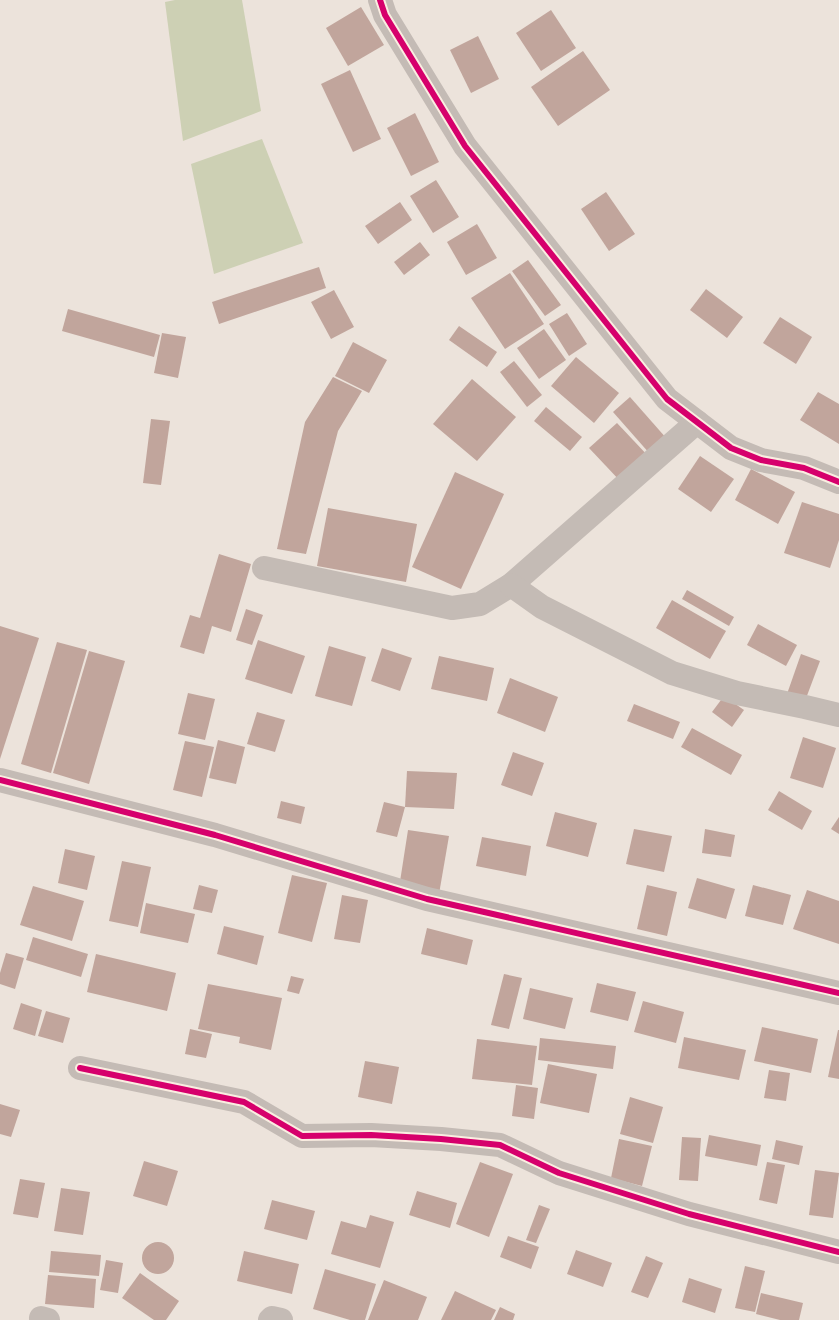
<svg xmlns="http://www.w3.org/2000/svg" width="839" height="1320" viewBox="0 0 839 1320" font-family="'Space Grotesk',sans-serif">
	<rect width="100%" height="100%" fill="#ece3db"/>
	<g fill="#cdd0b4">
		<polygon points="175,0 242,0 261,111 183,141 165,2"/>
		<polygon points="262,139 303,243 214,274 191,164"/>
	</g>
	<g fill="#c1a59c">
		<polygon points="361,7 384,45 348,66 326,28"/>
		<polygon points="551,10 576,48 541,71 516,33"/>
		<polygon points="478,36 499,79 471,93 450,50"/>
		<polygon points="583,51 610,90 558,126 531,87"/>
		<polygon points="350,70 381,139 353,152 321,84"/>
		<polygon points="415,113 439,162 411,176 387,128"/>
		<polygon points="436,180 459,217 433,233 410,196"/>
		<polygon points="606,192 635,234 609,251 581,209"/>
		<polygon points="400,202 412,220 378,244 365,226"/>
		<polygon points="477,224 497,258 466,275 447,242"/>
		<polygon points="420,242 430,255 404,275 394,262"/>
		<polygon points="528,260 561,305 545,316 512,271"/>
		<polygon points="319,267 326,288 219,324 212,302"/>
		<polygon points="510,273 544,324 505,349 471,298"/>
		<polygon points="706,289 743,317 727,338 690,310"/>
		<polygon points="334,290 354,327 331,339 311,302"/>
		<polygon points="68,309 160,335 154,357 62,331"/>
		<polygon points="567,313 587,344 569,356 549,324"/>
		<polygon points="780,317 812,337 796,364 763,343"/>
		<polygon points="459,326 497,352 487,367 449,340"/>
		<polygon points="544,329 566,360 539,379 517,348"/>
		<polygon points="162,333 186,337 178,378 154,373"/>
		<polygon points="353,342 387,360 369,393 335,376"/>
		<polygon points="576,357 619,393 594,423 551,386"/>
		<polygon points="514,361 542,395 527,407 500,372"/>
		<polygon points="333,377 362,391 338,431 306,554 277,549 305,422"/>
		<polygon points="472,379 516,417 477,461 433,424"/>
		<polygon points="818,392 839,404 839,444 800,420"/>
		<polygon points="630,397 667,439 650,454 613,412"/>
		<polygon points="546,407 582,437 570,451 534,421"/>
		<polygon points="151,419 170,421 161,485 143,483"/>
		<polygon points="617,423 650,458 622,483 589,448"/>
		<polygon points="700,456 734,479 711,512 678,489"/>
		<polygon points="751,469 795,492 778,524 735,500"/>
		<polygon points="455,472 504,494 461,589 412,567"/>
		<polygon points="802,502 839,514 839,540 830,568 784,553"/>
		<polygon points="328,508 417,524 406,582 317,566"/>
		<polygon points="219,554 251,564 231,632 212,626 204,654 180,647 190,615 200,618"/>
		<polygon points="687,590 734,617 729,626 682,599"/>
		<polygon points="672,600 726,631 710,659 656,628"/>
		<polygon points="246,609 263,615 252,645 236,640"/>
		<polygon points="758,624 797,645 786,666 747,645"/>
		<polygon points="0,626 39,638 0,759"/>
		<polygon points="258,640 305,656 292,694 245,679"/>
		<polygon points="57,642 87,650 51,773 21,764"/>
		<polygon points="329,646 366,657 352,706 315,696"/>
		<polygon points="382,648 412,658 400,691 371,681"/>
		<polygon points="89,651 125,661 89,784 53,773"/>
		<polygon points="801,654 820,661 805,701 787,694"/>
		<polygon points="439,656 494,668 487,701 431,689"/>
		<polygon points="510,678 558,697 545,732 497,713"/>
		<polygon points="188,693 215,699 205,740 178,734"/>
		<polygon points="724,696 744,710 732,727 712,712"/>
		<polygon points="634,704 680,722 673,739 627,721"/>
		<polygon points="257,712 285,720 275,752 247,744"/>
		<polygon points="692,728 742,755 731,775 681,747"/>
		<polygon points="803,737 836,748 823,788 790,778"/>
		<polygon points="218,740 245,747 236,784 209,778"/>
		<polygon points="185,741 214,747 202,797 173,790"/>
		<polygon points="513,752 544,763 532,796 501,785"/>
		<polygon points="407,771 457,773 454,809 405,807"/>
		<polygon points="779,791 812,811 802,830 768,810"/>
		<polygon points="281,801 305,807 301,824 277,818"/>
		<polygon points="384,802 405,807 397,837 376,832"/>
		<polygon points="555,812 597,823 588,857 546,846"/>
		<polygon points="839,817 839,834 831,829"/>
		<polygon points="634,829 672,836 664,872 626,864"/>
		<polygon points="705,829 735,835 731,857 702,853"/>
		<polygon points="408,830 449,836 439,894 399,888"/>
		<polygon points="482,837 531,846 526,876 476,866"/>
		<polygon points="65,849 95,856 87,890 58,883"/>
		<polygon points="122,861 151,867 138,927 109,921"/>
		<polygon points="292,875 327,883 312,942 278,933"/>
		<polygon points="697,878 735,889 726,919 688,908"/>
		<polygon points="199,885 218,890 212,913 193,909"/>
		<polygon points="647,885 677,892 667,936 637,929"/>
		<polygon points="753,885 791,895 783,925 745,916"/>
		<polygon points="33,886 84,901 72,941 20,925"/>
		<polygon points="807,890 839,901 839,944 793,929"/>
		<polygon points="342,895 368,900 360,943 334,939"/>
		<polygon points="146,903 195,914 188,943 140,933"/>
		<polygon points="224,926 264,936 257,965 217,954"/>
		<polygon points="427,928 473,940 467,965 421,954"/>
		<polygon points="33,937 88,954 81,977 26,960"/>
		<polygon points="6,953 24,958 15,989 0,984 0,973"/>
		<polygon points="96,954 176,973 167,1011 87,992"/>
		<polygon points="504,974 522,978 509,1029 491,1025"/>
		<polygon points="291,976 304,979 299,994 287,991"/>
		<polygon points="597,983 636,992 628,1021 590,1012"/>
		<polygon points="208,984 282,998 271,1050 239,1043 240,1037 198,1029"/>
		<polygon points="530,988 573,998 565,1029 523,1019"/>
		<polygon points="643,1001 684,1012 676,1043 634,1032"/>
		<polygon points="21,1003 42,1010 35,1036 13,1029"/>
		<polygon points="46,1011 70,1018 63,1043 38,1036"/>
		<polygon points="762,1027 818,1039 811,1073 754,1061"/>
		<polygon points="190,1029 212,1034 206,1058 185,1054"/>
		<polygon points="838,1030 839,1030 839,1079 828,1077"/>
		<polygon points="684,1037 746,1050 739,1080 678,1068"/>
		<polygon points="540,1038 616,1046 613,1069 538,1060"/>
		<polygon points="477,1039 537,1046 532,1085 472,1079"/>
		<polygon points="365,1061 399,1067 392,1104 358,1097"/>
		<polygon points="548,1064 597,1074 589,1113 540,1103"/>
		<polygon points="769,1070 790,1073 786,1101 764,1098"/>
		<polygon points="516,1085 538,1088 534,1119 512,1116"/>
		<polygon points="630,1097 663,1107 653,1143 620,1134"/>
		<polygon points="0,1104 20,1110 11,1137 0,1134"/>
		<polygon points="709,1135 761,1145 757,1166 705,1156"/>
		<polygon points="682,1137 701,1138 698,1181 679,1180"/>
		<polygon points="619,1139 652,1146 642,1186 611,1178"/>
		<polygon points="776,1140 803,1146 799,1165 772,1159"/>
		<polygon points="144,1161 178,1171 167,1206 133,1196"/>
		<polygon points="480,1162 513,1174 489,1237 456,1224"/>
		<polygon points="767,1162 785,1165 777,1204 759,1200"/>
		<polygon points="815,1170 839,1173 833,1218 809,1215"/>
		<polygon points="20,1179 45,1183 38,1218 13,1214"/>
		<polygon points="61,1188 90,1192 83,1235 54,1231"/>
		<polygon points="417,1191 457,1203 450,1228 409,1215"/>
		<polygon points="272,1200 315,1211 307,1240 264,1229"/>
		<polygon points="539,1205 550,1209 536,1243 526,1240"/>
		<polygon points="370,1215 394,1222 380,1268 331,1254 341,1221 366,1228"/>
		<polygon points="508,1236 539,1247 531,1269 500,1257"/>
		<circle cx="158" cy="1258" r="16"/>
		<polygon points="576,1250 612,1263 603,1287 567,1274"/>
		<polygon points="51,1251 101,1255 99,1276 49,1272"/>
		<polygon points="244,1251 299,1264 292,1294 237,1281"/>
		<polygon points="646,1256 663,1263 648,1298 631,1292"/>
		<polygon points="106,1260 123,1263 118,1293 100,1290"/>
		<polygon points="745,1266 765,1271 755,1312 735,1308"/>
		<polygon points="325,1269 376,1284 365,1320 350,1320 313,1309"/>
		<polygon points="140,1273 179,1301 166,1320 154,1320 122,1298"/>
		<polygon points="48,1275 96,1279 94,1308 45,1304"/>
		<polygon points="689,1278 722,1289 715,1313 682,1302"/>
		<polygon points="384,1280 427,1297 418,1320 368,1320"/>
		<polygon points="455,1291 496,1310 491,1320 441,1320"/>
		<polygon points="761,1293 803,1303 799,1320 780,1320 756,1314"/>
		<polygon points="500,1307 515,1314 513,1320 494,1320"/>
	</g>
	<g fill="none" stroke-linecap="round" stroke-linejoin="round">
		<g stroke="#c4bbb5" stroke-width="24">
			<polyline points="380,0 385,15 465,146 667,399 731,448 761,460 804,468 839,482"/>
			<polyline points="264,568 452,608 480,604 511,585 697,422"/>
			<polyline points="511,585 542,607 672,673 737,693 805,707 839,715"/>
			<polyline points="0,780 215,835 427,899 839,993"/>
			<polyline points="80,1068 244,1102 302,1136 371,1135 441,1139 500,1145 559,1173 689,1214 839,1252"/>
			<polyline points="41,1318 48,1320"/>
			<polyline points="270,1320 272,1318 281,1320"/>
		</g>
		<defs>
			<g id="cycleway">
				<polyline points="380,0 385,15 465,146 667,399 731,448 761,460 804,468 839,482"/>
				<polyline points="0,780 215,835 427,899 839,993"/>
				<polyline points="80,1068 244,1102 302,1136 371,1135 441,1139 500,1145 559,1173 689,1214 839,1252"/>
			</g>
		</defs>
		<use href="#cycleway" stroke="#faede1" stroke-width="10"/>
		<use href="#cycleway" stroke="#d6006c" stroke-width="6"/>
	</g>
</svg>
